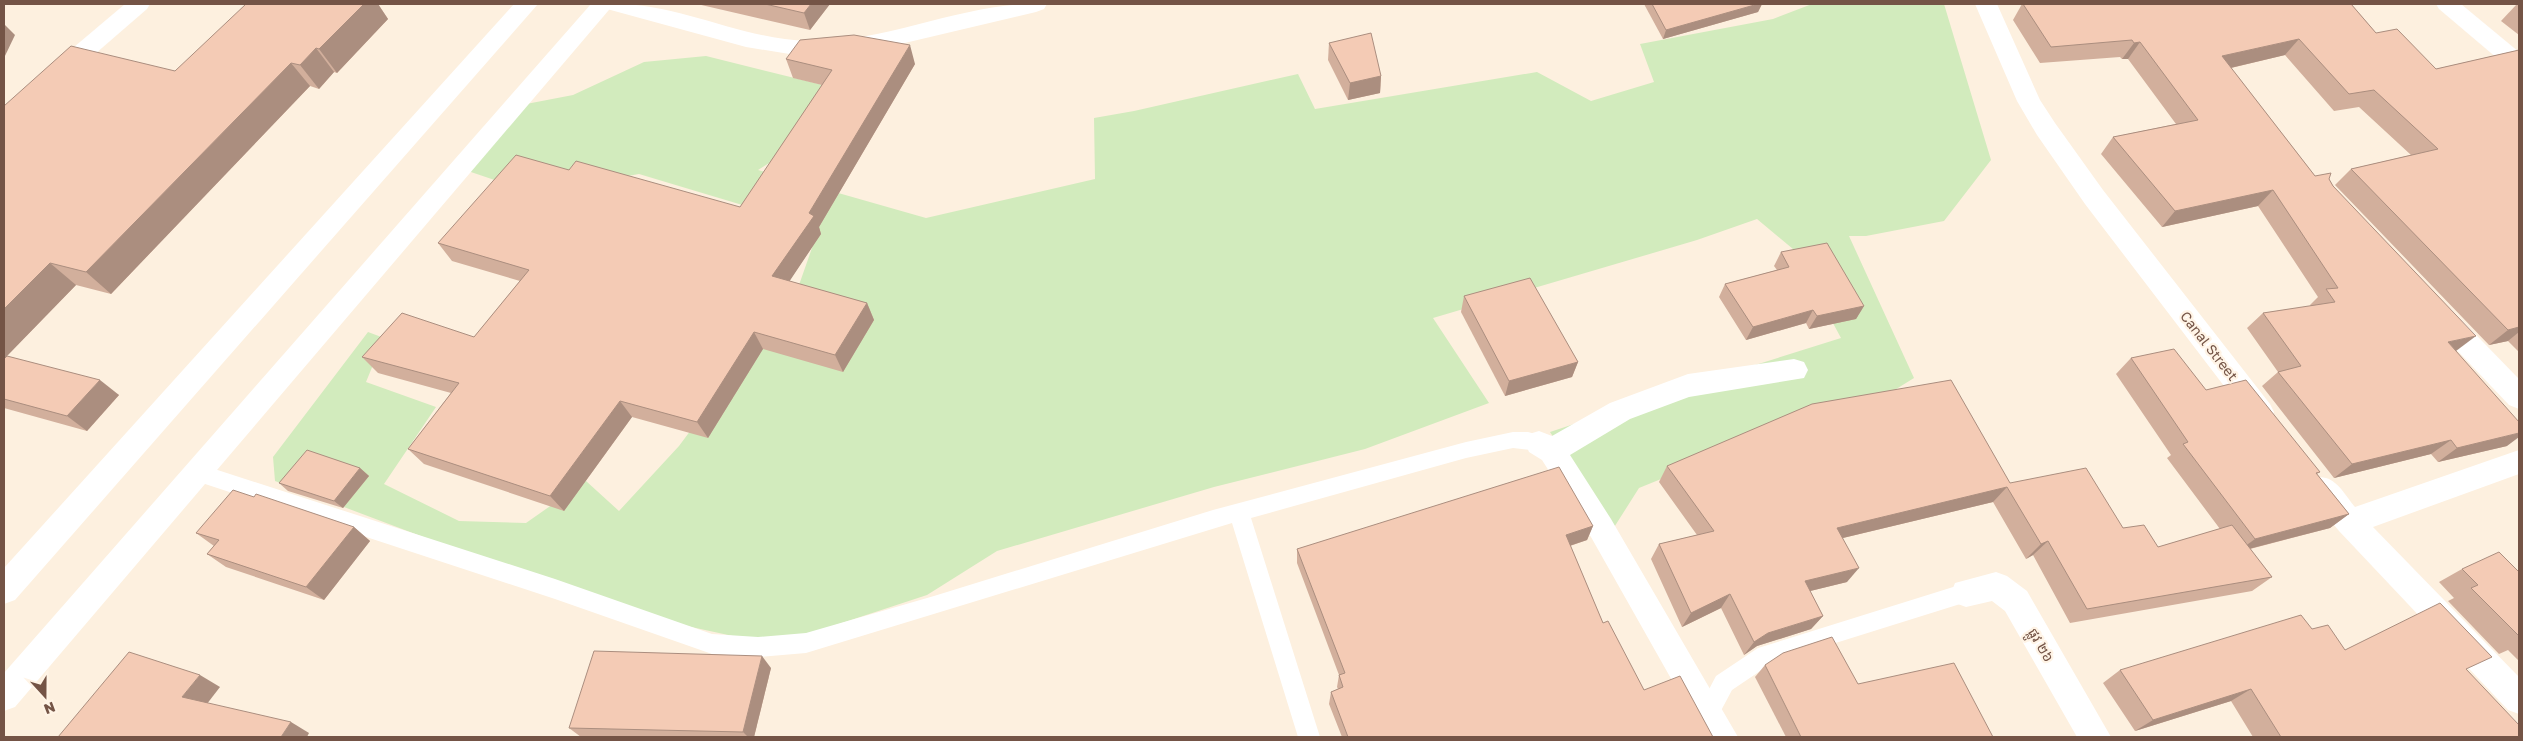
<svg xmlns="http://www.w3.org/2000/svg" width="2523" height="741" viewBox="0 0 2523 741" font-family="'Golos Text','Noto Sans Khmer',sans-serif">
	<rect width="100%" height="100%" fill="#fdf0df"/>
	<polygon fill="#d2ebbd" points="1812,4 1944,4 1991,160 1944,221 1866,236 1849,236 1914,378 1893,391 1808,419 1639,488 1613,529 1550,432 1688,386 1841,338 1793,249 1757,219 1697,240 1433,318 1489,403 1365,449 1214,487 997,551 927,595 775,645 622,612 275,481 273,457 368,332 384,338 366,382 436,407 384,484 459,521 526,523 586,481 619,511 679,446 799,285 819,228 639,174 571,186 515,187 468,171 521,105 573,95 644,62 706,56 827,86 825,128 758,170 926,218 1095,179 1094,118 1134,111 1298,74 1315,109 1537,72 1591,101 1654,82 1640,44 1773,19"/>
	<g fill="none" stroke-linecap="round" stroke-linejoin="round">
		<g fill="#fff" fill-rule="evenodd">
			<polygon points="1513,432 1528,432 1546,437 1549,443 1546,449 1539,451 1513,448 1466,458 1251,518 1320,737 1298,737 1232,523 806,653 758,657 712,654 555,599 196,481 189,478 186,472 189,466 196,463 555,579 712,634 758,637 806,633 934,596 1213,510 1466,442"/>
			<polygon points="1966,583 1973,586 1976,593 1973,600 1772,663 1732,690 1716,720 1708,723 1700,720 1697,712 1716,676 1758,648"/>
		</g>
		<g fill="#fff" fill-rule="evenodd">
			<polygon points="125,4 150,4 147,9 13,125 4,128 4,106"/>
			<path d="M604,4C674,0 738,39 808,41C890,43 966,0 1047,4L1044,9L1036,12L892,46L853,53L808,57L746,47L607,9Z"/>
			<polygon points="1975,4 1997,4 2040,100 2055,123 2103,190 2270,404 2274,412 2270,420 2260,424 2250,420 2085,204 2037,135 2017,101"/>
			<polygon points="2436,4 2461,4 2519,52 2519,72 2511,70 2439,9"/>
			<polygon points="2442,306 2451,309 2519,379 2519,409 2509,405 2433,325 2429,317 2433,309"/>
			<polygon points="1794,359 1804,362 1808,370 1804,378 1689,397 1630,419 1570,455 1611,519 1738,737 1704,737 1591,537 1542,460 1529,452 1525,443 1529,434 1539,431 1552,436 1610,403 1688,374"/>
			<path d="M2519,450V474L2373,527L2519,677V714L2508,710L2339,531L2311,497L2306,488L2311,479C2333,471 2342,491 2355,507Z"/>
			<polygon points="1996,572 2007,576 2027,591 2111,737 2077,737 2005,611 1992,601 1966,607 1955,603 1951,593 1955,583"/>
		</g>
		<g fill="#fff" fill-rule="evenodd">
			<polygon points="514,4 538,4 15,600 4,604 4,568"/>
			<polygon points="591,4 614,4 15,707 4,711 4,673"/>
		</g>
	</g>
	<g fill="#d2af9c">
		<polygon points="364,4 378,4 388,19 337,73 334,72 319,89 310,86 111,294 76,285 4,359 4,106 175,71"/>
		<polygon points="697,4 830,4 810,30"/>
		<polygon points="1644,4 1762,4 1758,12 1663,39"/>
		<polygon points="2022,4 2351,4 2376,33 2436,69 2519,50 2519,352 2508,341 2489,345 2335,185 2351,169 2411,155 2359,107 2334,111 2285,55 2231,68 2315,176 2329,179 2333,186 2456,351 2507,446 2438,462 2431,454 2334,478 2262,386 2278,372 2247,328 2263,313 2311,306 2310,305 2318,297 2258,206 2162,227 2101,154 2113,137 2176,124 2128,59 2122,59 2120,57 2040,63 2013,20"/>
		<polygon points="2517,4 2519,4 2519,35 2501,21"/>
		<polygon points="1329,43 1381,76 1380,93 1348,100 1328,60"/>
		<polygon points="786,59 915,64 819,227 821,234 789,281 867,303 874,320 843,372 763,349 708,438 632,417 564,511 424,464 408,449 451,393 378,373 362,357 474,337 520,281 452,261 438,243 740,207 822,85 793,78"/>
		<polygon points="1781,252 1864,306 1856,319 1809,329 1806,323 1746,340 1719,297 1725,284 1777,270 1774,266"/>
		<polygon points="1464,296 1578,362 1572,377 1505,396 1461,312"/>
		<polygon points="2131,358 2206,390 2320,472 2317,474 2349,514 2330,528 2250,549 2272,577 2252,591 2070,623 2033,555 2026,559 1993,502 1843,538 1847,582 1810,591 1823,616 1811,629 1757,646 1744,655 1721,608 1682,627 1651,559 1659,544 1697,535 1659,482 1667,466 2010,483 2123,528 2158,547 2220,529 2167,458 2171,455 2116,374"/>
		<polygon points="4,359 119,395 87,431 4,408"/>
		<polygon points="360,468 369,476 343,508 288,491 279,483"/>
		<polygon points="1593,526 1587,540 1570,546 1603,623 1644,690 1713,737 1342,737 1329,704 1331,692 1338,689 1337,687 1339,675 1297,563 1297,549"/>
		<polygon points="354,527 370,541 324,600 226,567 207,554 214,546 196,533"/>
		<polygon points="2462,569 2519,572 2519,661 2508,650 2499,654 2448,601 2454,598 2439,582"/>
		<polygon points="2312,629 2345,650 2467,670 2519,737 2253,737 2231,701 2135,731 2103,683 2120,670"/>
		<polygon points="1765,665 1993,737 1786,737 1755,677"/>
		<polygon points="771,668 754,737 581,737 569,728"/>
	</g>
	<g fill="#ab8e7f">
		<polygon points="364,4 378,4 388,19 337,73 319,49"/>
		<polygon points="811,4 830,4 810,30 804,13"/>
		<polygon points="1758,4 1762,4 1758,12 1663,39 1666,30"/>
		<polygon points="4,24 15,35 4,58"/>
		<polygon points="2299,39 2285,55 2209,73 2222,56"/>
		<polygon points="2140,42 2128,59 2122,59 2134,43"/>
		<polygon points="910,45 915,64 819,227 821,234 781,294 772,276 809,213"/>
		<polygon points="316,48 334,72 319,89 300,65"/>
		<polygon points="291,63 310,86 111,294 86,272"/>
		<polygon points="1381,76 1380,93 1348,100 1350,83"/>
		<polygon points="2273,190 2258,206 2162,227 2175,211"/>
		<polygon points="50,263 76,285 4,359 4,309"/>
		<polygon points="867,303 874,320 843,372 835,355"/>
		<polygon points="1864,306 1856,319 1809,329 1817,316"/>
		<polygon points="1813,310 1806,323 1746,340 1753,327"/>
		<polygon points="2519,327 2519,332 2508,341 2489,345 2508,330"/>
		<polygon points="754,332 763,349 708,438 697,422"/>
		<polygon points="2476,336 2456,351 2448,342"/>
		<polygon points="1578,362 1572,377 1505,396 1509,381"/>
		<polygon points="100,380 119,395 87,431 67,416"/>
		<polygon points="620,401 632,417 564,511 550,496"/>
		<polygon points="2519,433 2519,437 2507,446 2438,462 2457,448"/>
		<polygon points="2451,440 2431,454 2334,478 2352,464"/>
		<polygon points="360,468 369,476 343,508 334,501"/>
		<polygon points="2007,487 1993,502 1826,542 1837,528"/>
		<polygon points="2349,514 2330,528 2237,552 2255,539"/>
		<polygon points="1593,526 1587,540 1560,549 1566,535"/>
		<polygon points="354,527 370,541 324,600 306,587"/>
		<polygon points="2048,541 2033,555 2026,559 2041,544"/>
		<polygon points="1859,568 1847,582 1794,595 1805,581"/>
		<polygon points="1730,594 1721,608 1682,627 1691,613"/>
		<polygon points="1823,616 1811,629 1757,646 1744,655 1754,642 1768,633"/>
		<polygon points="762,656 771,668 754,737 748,737 743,732"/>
		<polygon points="200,675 220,687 203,709 182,697"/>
		<polygon points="2251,689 2231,701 2135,731 2153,720"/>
		<polygon points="291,722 309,733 307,737 281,737"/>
	</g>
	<g fill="#f4cbb5" stroke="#ab8e7f">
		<polygon points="246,4 364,4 319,49 316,48 300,65 291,63 86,272 50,263 4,309 4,106 71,46 175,71"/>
		<polygon points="765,4 811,4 804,13"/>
		<polygon points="1652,4 1758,4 1666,30"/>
		<polygon points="2023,4 2351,4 2376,33 2397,29 2436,69 2519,50 2519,327 2508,330 2351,169 2438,149 2374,90 2349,94 2299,39 2222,56 2315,176 2331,173 2329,179 2333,186 2476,336 2448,342 2519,422 2519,433 2457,448 2451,440 2352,464 2278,372 2301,366 2263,313 2335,302 2326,289 2338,288 2273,190 2175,211 2113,137 2198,120 2140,42 2134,43 2132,40 2051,47"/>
		<polygon points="1371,33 1381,76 1350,83 1329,43"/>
		<polygon points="854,35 910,45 809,213 814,216 772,276 867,303 835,355 754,332 697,422 620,401 550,496 408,449 459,383 362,357 402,313 474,337 529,270 438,243 516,155 569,170 576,161 740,207 832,70 786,59 800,40"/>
		<polygon points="1827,243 1864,306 1817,316 1813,310 1753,327 1725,284 1789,267 1781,252"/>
		<polygon points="1530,278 1578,362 1509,381 1464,296"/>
		<polygon points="2174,349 2206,390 2246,380 2320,472 2316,473 2349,514 2255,539 2183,444 2188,442 2131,358"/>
		<polygon points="7,356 100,380 67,416 4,399 4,359"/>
		<polygon points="1951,380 2010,483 2086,468 2123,528 2144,525 2158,547 2232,525 2272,577 2087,609 2048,541 2041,544 2007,487 1837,528 1859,568 1805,581 1823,616 1768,633 1754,642 1730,594 1691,613 1659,544 1714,531 1667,466 1812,404"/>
		<polygon points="307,450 360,468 334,501 279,483"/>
		<polygon points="1559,467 1593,526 1566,535 1603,623 1608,621 1644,690 1680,676 1713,737 1348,737 1331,692 1343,687 1339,675 1345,673 1297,549"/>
		<polygon points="233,490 254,497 256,494 354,527 306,587 207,554 219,540 196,533"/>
		<polygon points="2499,552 2519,572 2519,636 2471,588 2478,585 2462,569"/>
		<polygon points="2440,603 2492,657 2466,669 2519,725 2519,737 2281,737 2251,689 2153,720 2120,670 2301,615 2312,629 2328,625 2345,650"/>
		<polygon points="1832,637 1858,684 1954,663 1993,737 1801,737 1765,665 1783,653"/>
		<polygon points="594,651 762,656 743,732 569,728"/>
		<polygon points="129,652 200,675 182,697 291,722 281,737 58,737"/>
	</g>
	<g text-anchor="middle" stroke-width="4.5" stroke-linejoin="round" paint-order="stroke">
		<g font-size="14" fill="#745446" stroke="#fff4e6">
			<text transform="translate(2209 346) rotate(52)" y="5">Canal Street</text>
			<text transform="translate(2041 645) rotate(60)" y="5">ផ្លូវ ២៦</text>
		</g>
	</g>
	<rect width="2523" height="741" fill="none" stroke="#745446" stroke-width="10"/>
	<g transform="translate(45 696) rotate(159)" stroke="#fff4e6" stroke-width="4" paint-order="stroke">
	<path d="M0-4L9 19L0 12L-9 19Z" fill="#745446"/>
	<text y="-8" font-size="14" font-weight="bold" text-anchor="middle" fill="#745446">N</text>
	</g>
</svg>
